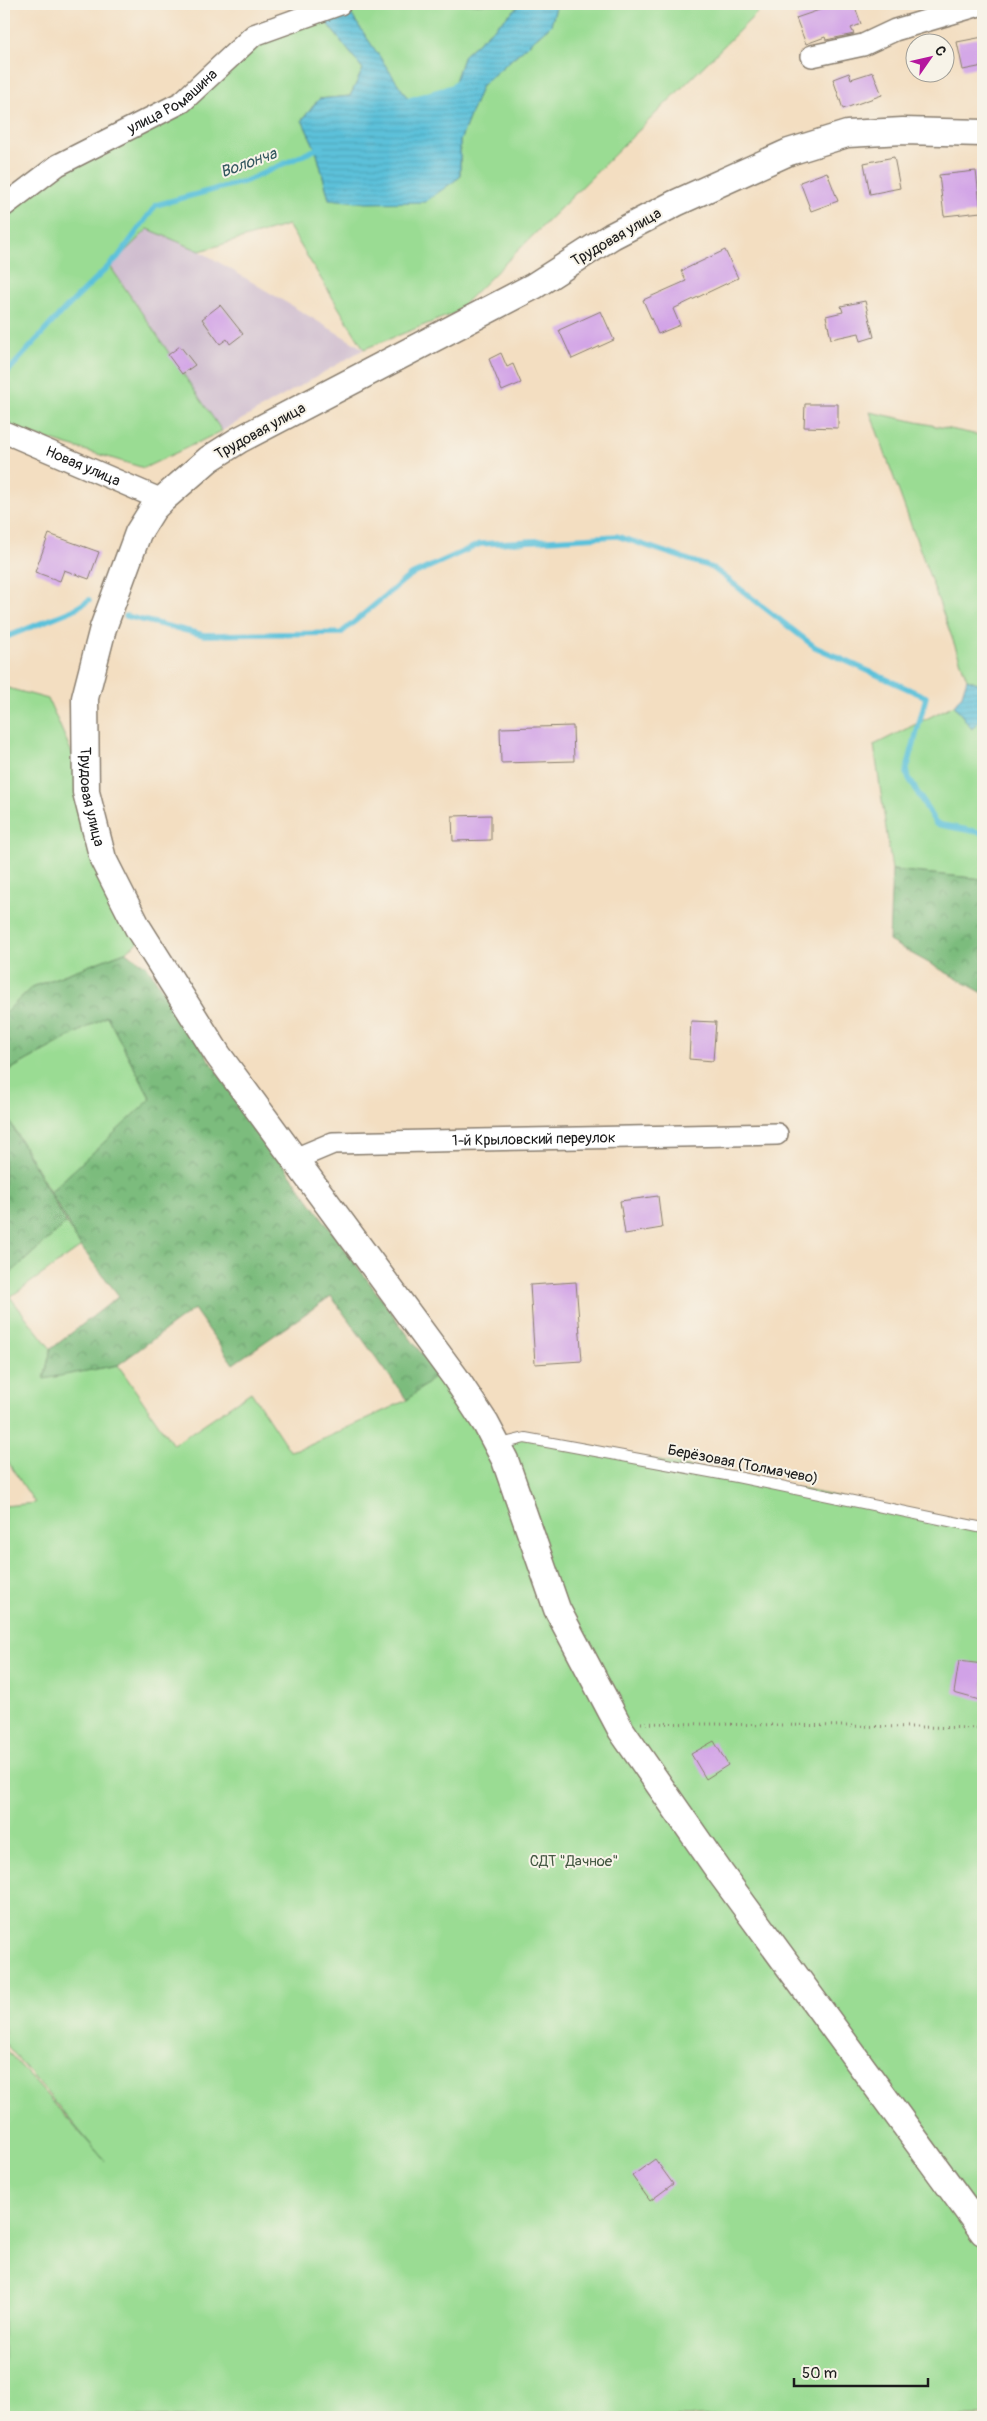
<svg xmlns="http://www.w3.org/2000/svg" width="987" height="2421" viewBox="0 0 987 2421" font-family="Pangolin,sans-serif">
	<defs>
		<pattern id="forest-crowns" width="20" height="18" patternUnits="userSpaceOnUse" patternTransform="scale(1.25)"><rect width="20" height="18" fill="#7bbc7d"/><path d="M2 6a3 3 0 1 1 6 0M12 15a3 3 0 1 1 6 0" fill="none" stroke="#649866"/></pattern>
		<pattern id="water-rules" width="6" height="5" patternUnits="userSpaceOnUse" patternTransform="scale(1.25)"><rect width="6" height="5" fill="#5cc1da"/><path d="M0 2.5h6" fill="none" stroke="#4fa5ba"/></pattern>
	</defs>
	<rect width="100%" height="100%" fill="#f7f3e8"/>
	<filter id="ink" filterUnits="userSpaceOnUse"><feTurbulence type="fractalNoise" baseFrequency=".02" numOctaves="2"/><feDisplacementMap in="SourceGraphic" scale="10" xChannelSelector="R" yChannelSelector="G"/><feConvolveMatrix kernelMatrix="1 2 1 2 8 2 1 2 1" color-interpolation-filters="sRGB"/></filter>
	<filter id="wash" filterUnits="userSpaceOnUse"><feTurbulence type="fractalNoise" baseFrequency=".0096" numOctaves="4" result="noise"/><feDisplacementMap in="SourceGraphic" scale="20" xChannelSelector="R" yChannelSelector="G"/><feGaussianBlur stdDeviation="1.12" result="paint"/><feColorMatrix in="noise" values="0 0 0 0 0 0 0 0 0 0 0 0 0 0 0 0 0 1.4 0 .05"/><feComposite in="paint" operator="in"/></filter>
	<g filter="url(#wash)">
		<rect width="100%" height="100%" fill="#f3dec1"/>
		<polygon fill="#cfbdcf" points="148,229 200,251 364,349 222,431 110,265"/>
		<g fill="#9adc93" stroke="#5b7c58">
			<polygon points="344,4 521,4 464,55 453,87 408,100"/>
			<polygon points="557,4 766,4 455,313 364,349 288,225 200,251 148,229 110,266 222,431 144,468 4,426 4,206 182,102 254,35 318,12 363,69 350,96 319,99 302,120 316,150 329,199 460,177 460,141 482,85 551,25"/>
			<polygon points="870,412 983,436 983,685 967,679"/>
			<polygon points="4,687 48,699 88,789 146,937 125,952 32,987 4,1014"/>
			<polygon points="954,705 972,729 983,716 983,879 892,870 874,745"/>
			<polygon points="107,1016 151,1100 50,1192 4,1111 4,1073"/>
			<polygon points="66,1223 81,1247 10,1297 51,1349 44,1378 118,1365 173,1445 251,1392 290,1451 308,1446 407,1400 437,1375 489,1435 526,1434 983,1526 983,2417 4,2417 4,2047 105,2161 4,2042 4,1506 35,1503 4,1456 4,1279"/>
		</g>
		<g fill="url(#forest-crowns)" stroke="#4c6c4c">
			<polygon points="892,870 983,879 983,993 889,941"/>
			<polygon points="125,952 146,965 238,1103 437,1375 407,1400 331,1296 233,1364 194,1309 118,1365 44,1379 51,1349 119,1296 81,1247 50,1192 151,1099 107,1016 4,1073 4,1014 32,987"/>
			<polygon points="4,1111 66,1223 4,1279"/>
		</g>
		<g fill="url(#water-rules)" stroke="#3c6e7b">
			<polygon points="344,4 409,100 453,87 464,55 521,4 557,4 551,25 482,85 460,141 460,177 425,202 366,203 329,199 316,150 302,120 319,99 350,96 363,69 318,12"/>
			<polygon points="967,679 983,685 983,716 972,729 954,705 962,695"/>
		</g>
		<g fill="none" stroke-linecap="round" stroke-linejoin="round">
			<g stroke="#5cc1da" stroke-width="5.5">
				<polyline points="407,101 453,87 458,81"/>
				<polyline points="4,376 58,316 118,257 156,205 246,181 321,147"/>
				<polyline points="126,616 204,635 341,633 409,576 480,544 617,536 713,568 815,647 926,697 906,773 936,824 983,833"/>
				<polyline points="4,638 73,610 89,600"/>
			</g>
		</g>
		<g id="blocks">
			<g fill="#d1a2e7">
				<polygon points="837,4 854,4 861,24 851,28 854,34 826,40 825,37 806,44 796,18"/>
				<polygon points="983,37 983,66 963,70 957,42"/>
				<polygon points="873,72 882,95 843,109 833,79 849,73 851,79"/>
				<polygon points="894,157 900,188 870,194 864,163"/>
				<polygon points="976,171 981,212 944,216 939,175"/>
				<polygon points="827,172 838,201 811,211 800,182"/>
				<polygon points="725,250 738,278 673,309 680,325 658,334 643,300 686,281 681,271"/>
				<polygon points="865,301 874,337 861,341 859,333 831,339 826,316 843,312 841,306"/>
				<polygon points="220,305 243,334 230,344 227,339 220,344 202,319"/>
				<polygon points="601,311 614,340 572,359 559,330"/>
				<polygon points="180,346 195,365 182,374 168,355"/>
				<polygon points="501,353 507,367 513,364 521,383 502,391 489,359"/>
				<polygon points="805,404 838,404 838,428 804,427"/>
				<polygon points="49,534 99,552 89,579 64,570 60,581 35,572"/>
				<polygon points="573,726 574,761 501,763 500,728"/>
				<polygon points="491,815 491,840 453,841 452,816"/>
				<polygon points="691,1021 716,1022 713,1061 689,1059"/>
				<polygon points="658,1196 662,1228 625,1234 620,1201"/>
				<polygon points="576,1282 582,1361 535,1364 530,1285"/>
				<polygon points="959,1661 983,1664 983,1701 954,1693"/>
				<polygon points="714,1741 728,1765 706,1779 691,1754"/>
				<polygon points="655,2159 673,2184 650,2201 632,2176"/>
			</g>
		</g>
	</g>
	<g filter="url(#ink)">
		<use href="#blocks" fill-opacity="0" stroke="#887d6e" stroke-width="1"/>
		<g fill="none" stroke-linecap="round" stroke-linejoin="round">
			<defs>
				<polyline id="service" points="497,1445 525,1438 737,1477 983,1528"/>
				<g id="minor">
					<polyline points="812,56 863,45 895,30 983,4"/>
					<path id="s1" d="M4,206L58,165L182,102L254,35L340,4"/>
					<path id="s2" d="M4,432L162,500"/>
					<path id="s3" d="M295,1159L333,1143L777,1134"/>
				</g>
				<g id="tertiary">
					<path id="s4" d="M983,133L903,131L847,134L789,152L676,203L612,236L534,286L239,440L209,459L162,500L153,509L138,533L103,628L85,698L86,792L103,859L138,928L218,1055L455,1377L486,1424L505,1460L557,1609L621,1730L721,1874L983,2232"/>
				</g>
			</defs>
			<use href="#service" stroke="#887d6e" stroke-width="12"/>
			<use href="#minor" stroke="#887d6e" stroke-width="24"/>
			<use href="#tertiary" stroke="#887d6e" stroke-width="29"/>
			<polyline stroke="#887d6e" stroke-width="3" stroke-dasharray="1 4" stroke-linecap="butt" points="641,1723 983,1728"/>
			<use href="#service" stroke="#fff" stroke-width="10"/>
			<use href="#minor" stroke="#fff" stroke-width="21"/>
			<use href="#tertiary" stroke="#fff" stroke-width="26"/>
		</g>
	</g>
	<g text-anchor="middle" stroke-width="4" stroke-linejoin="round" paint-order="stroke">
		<g font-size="15" fill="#1c1c1c" stroke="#f7f3e8">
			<text dy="5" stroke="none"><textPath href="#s1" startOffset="199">улица Ромашина</textPath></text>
			<text transform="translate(616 237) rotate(-30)" y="5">Трудовая улица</text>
			<text transform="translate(260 431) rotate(-29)" y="5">Трудовая улица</text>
			<text dy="5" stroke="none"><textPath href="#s2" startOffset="86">Новая улица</textPath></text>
			<text dy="5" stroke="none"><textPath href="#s4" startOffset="1230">Трудовая улица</textPath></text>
			<text dy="5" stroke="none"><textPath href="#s3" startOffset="242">1-й Крыловский переулок</textPath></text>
			<text transform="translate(743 1464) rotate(11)" y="5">Берёзовая (Толмачево)</text>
		</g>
		<g font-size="15" fill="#425640" stroke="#f7f3e8">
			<text x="574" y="1866">СДТ "Дачное"</text>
		</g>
		<g font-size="16" font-style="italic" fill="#32565e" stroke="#f7f3e8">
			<text transform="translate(248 162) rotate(-20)" y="6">Волонча</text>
		</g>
	</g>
	<rect width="987" height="2421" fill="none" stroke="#f7f3e8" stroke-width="20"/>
	<g transform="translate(930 58) rotate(56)"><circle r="24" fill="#f7f3e8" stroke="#9f9d96"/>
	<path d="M0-4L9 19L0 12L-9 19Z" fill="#b5179e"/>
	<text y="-8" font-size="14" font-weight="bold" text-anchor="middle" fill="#1c1c1c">С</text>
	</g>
	<path d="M794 2378v8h134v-8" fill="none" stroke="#1c1c1c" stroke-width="2.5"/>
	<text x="802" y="2378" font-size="15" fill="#1c1c1c" stroke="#f7f3e8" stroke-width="4" paint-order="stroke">50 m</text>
</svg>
